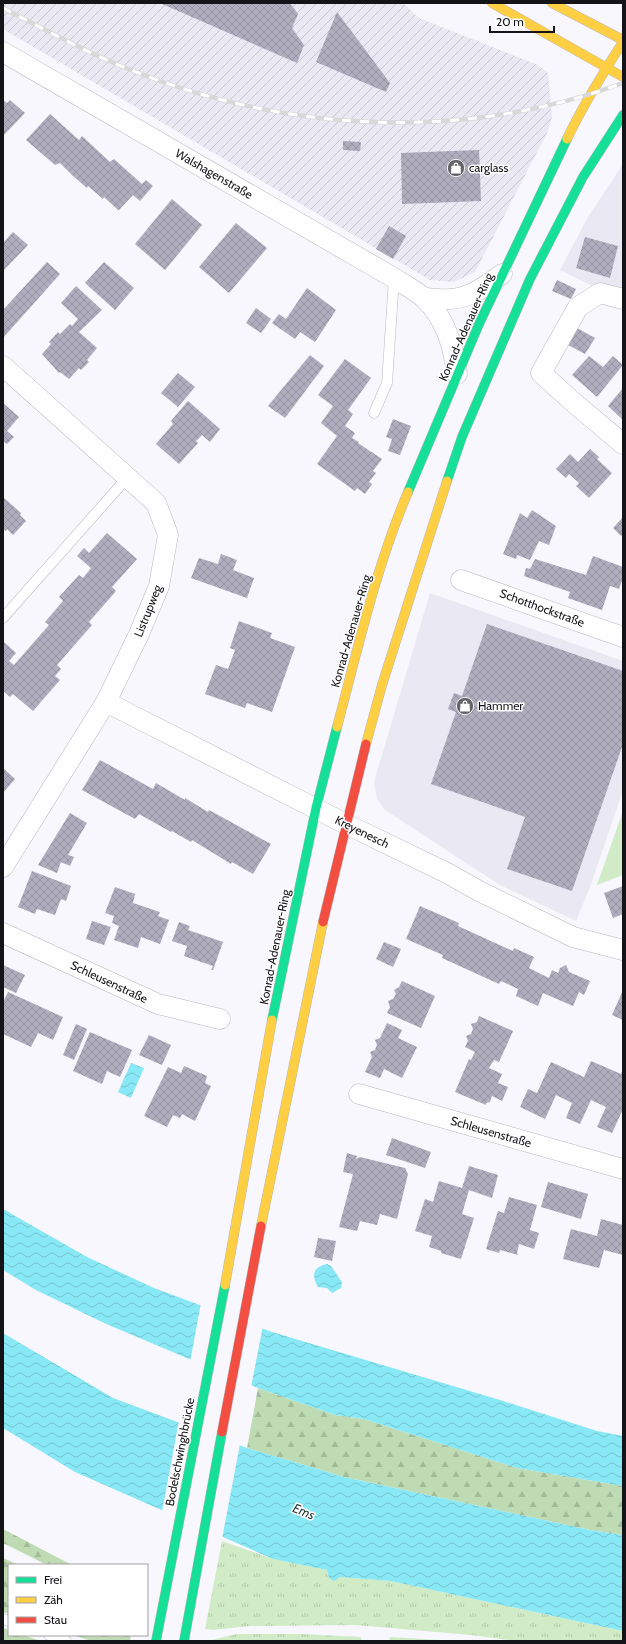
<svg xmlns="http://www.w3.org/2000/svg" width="626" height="1644" viewBox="0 0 626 1644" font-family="Cabin,sans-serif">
	<defs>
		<pattern id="industrial-furrows" width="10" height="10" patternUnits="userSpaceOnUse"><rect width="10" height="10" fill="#e9e8f3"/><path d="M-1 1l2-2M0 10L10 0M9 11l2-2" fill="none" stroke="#c7c6d0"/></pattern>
		<pattern id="grass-tufts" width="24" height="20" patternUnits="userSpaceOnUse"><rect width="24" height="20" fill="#d0ebc5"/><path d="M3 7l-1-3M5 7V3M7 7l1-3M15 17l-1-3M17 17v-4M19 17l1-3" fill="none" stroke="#b2c9a8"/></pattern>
		<pattern id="forest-firs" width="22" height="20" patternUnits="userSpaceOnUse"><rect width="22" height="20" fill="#bfdbb3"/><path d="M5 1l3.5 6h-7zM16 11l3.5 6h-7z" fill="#a3bb99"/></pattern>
		<pattern id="water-waves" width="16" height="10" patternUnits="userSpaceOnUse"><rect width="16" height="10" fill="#88e8f5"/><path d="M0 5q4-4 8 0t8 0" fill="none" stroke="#74c6d1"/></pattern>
		<pattern id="building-cross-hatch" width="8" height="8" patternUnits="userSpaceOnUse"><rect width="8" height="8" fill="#b0adbf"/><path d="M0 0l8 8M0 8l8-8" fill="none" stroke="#9694a3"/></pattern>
	</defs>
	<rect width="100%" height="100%" fill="#f7f7fd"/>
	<g fill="#e9e8f3">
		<polygon points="623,164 623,301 560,270 588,217"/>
		<polygon points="430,593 623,661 623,790 590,887 576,921 500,885 385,810 377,799 374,782"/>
	</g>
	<polygon fill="url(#industrial-furrows)" points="3,3 403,3 419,18 538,65 548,73 552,117 548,131 475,272 454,282 430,280 3,29"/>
	<g fill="url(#grass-tufts)">
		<polygon points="222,1541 273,1559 327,1570 329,1578 340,1577 391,1581 623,1631 623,1641 516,1641 471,1635 356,1625 249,1626 213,1630 205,1629"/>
		<polygon points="237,1634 301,1634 361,1637 362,1641 207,1641"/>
		<polygon points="390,1637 458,1641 389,1641"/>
	</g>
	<g fill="url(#forest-firs)">
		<polygon points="258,1388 335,1415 364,1419 517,1468 623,1486 623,1535 590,1530 344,1477 247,1448"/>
		<polygon points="3,1529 72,1565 47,1565 3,1543"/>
		<polygon points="3,1558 19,1565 9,1565 9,1614 3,1612"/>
		<polygon points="3,1628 9,1630 9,1635 23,1635 41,1641 3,1641"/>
		<polygon points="73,1635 131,1635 130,1641 91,1641"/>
	</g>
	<polygon fill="#d0ebc5" points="623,811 623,875 597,885"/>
	<g fill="url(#water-waves)">
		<polygon points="131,1063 144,1068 131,1098 118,1092"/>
		<polygon points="3,1209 87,1257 154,1288 272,1332 500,1400 597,1431 623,1436 623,1486 517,1468 364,1419 335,1415 258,1388 104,1323 36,1290 3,1270"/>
		<path d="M327,1264L331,1266L342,1282L341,1288L332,1293L327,1288L318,1287C311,1275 313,1267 327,1264Z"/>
		<polygon points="3,1333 113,1398 247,1448 344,1477 590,1530 623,1535 623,1631 391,1581 340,1577 334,1581 329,1578 327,1570 273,1559 75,1472 3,1428"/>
	</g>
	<g fill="#f7f7fd">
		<polygon points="201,1303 263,1326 251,1387 190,1362"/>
		<polygon points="179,1421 240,1444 222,1539 162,1512"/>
	</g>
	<g fill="url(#building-cross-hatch)">
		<polygon points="160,3 290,3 298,14 292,28 304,45 297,63"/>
		<polygon points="337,12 390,83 386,92 316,62"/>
		<polygon points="3,100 7,103 10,100 25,113 3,136"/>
		<polygon points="50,114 79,140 82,136 110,162 114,159 142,184 146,180 153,186 140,201 133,195 119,210 118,210 104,197 103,199 88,186 87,188 73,176 60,163 55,165 26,140"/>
		<polygon points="343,141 361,142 360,151 343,150"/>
		<polygon points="479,150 481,201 402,204 401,153"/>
		<polygon points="172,199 202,225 165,270 135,244"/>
		<polygon points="236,223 267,248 229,293 199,267"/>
		<polygon points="389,226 406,236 393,259 376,249"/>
		<polygon points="13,232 28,245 3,271 3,243"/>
		<polygon points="585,237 618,246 610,278 576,268"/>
		<polygon points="47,262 60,274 3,338 3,310"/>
		<polygon points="104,262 134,288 115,310 85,283"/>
		<polygon points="557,280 576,289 571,299 552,291"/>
		<polygon points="76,286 102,310 79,332 97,348 87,360 89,362 81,370 79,368 69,379 60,372 59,373 42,354 51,344 49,342 58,332 60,334 70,324 72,326 78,319 61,303"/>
		<polygon points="307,288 336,310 315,342 300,332 295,339 272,323 279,314 286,319"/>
		<polygon points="256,308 271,319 261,333 246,323"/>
		<polygon points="577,328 595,338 585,354 568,345"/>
		<polygon points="310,355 324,366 285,418 268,406"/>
		<polygon points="589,356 603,367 613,356 623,365 597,397 572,375"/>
		<polygon points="345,359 371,378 348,410 353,414 345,426 355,433 352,438 359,442 358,443 382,459 373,471 376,473 369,482 372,484 365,494 357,488 355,491 317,464 337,436 321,423 333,406 318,395"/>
		<polygon points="178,373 195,387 178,407 161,393"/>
		<polygon points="623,388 623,420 608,406"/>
		<polygon points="188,401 220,429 210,442 202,435 196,441 198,443 179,464 156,444 173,424 171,421"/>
		<polygon points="3,403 19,417 7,431 14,437 7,444 3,441"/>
		<polygon points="393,419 411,426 400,455 388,451 392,439 386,437"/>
		<polygon points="590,449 599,457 597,459 612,473 589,498 576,486 579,483 569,474 566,478 556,469 570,454 578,462"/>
		<polygon points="3,497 21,513 20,515 26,521 13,535 7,529 6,531 3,529"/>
		<polygon points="532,510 556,526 549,545 539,541 530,560 517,555 516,559 503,554 520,513 527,518"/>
		<polygon points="623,517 623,534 621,536 613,528"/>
		<polygon points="107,533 137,559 112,587 116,591 89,622 92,625 57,665 61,669 55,676 60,680 33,711 13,694 10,697 3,691 3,641 16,653 9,661 14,665 49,625 45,622 63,601 59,597 79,575 83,578 91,568 77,556 84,548 89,553"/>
		<polygon points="221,554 237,560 233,570 254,578 247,598 191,578 199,558 218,564"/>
		<polygon points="593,556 623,567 623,578 619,589 610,586 602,610 568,598 570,592 524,576 526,568 530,569 535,559 586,575"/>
		<polygon points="239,621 272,633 270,638 295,647 272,712 247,703 245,708 205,694 216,665 228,669 235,650 230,648"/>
		<polygon points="487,624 623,671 623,744 572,891 507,869 525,817 431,784 456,712 448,709 454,693 462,696"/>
		<polygon points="100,760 153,789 156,783 185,800 185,798 208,812 209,810 271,844 253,874 232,862 231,864 192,840 191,842 172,831 171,832 139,814 135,819 82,790"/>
		<polygon points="3,768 15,779 3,793"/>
		<polygon points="70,813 87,823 68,855 74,857 70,866 61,862 57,873 38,865"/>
		<polygon points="32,871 71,886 66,901 61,899 55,915 37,909 35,914 18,907"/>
		<polygon points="623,886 623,914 613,918 604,893"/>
		<polygon points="115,887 135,894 133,903 160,912 158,916 169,920 160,944 141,937 138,948 114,940 119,926 112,923 114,916 105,913"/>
		<polygon points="420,906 459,923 458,926 513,951 514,948 534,957 529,968 549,978 552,970 558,973 560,968 566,965 569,972 590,981 584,995 579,992 573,1006 543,993 538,1006 516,996 518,989 501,981 499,984 442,958 443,955 406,939"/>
		<polygon points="92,921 111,927 104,945 86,939"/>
		<polygon points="179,922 190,926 188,930 223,942 213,970 211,970 213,966 184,956 187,946 172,941"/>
		<polygon points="384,942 401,949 393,967 376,959"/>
		<polygon points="3,965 25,975 16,993 3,987"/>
		<polygon points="402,981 435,996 421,1028 387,1013 390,1007 388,1001 393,999 396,994 394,990 399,987"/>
		<polygon points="623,990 623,1020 612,1015"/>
		<polygon points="8,992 63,1017 53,1040 38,1033 31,1047 3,1034 3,1002"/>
		<polygon points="479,1016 513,1031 499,1062 494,1060 489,1068 502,1074 498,1083 508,1087 502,1101 492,1096 490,1102 486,1103 486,1105 455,1092 469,1059 471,1060 475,1052 465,1047 468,1041 466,1036 471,1034 473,1029 471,1024 477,1022"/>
		<polygon points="387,1023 402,1030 398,1038 417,1047 402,1078 384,1069 380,1078 365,1072 372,1057 370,1052 375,1050 377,1045 375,1040 380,1038"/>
		<polygon points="76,1024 87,1029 74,1060 63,1055"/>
		<polygon points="90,1032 132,1050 120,1077 107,1071 102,1084 73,1071"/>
		<polygon points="149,1035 171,1045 162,1065 139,1055"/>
		<polygon points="591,1061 621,1074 623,1069 623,1109 612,1133 597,1127 606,1107 591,1100 580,1124 566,1118 572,1103 556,1095 545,1119 520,1107 528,1089 537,1093 551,1062 584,1077"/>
		<polygon points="184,1066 207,1076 205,1083 211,1086 195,1121 182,1114 180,1118 173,1115 167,1127 144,1116 168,1067 181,1073"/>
		<polygon points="392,1138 431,1152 425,1168 386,1155"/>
		<polygon points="347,1153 357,1156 356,1159 360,1157 405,1168 408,1174 397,1219 380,1214 377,1225 360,1221 357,1231 339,1227 353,1174 343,1172"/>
		<polygon points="469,1166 498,1175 492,1198 469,1190 462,1214 474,1218 461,1259 441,1253 441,1251 429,1247 432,1236 415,1231 425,1199 433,1202 439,1181 462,1188"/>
		<polygon points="548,1182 588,1194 581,1219 541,1207"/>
		<polygon points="509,1197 537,1205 530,1230 539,1233 534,1249 519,1244 517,1253 518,1255 500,1250 499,1253 486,1249 498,1211 504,1213"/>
		<polygon points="601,1219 623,1225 623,1255 604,1250 599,1268 563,1259 571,1229 597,1236"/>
		<polygon points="318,1238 336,1241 332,1261 314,1257"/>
	</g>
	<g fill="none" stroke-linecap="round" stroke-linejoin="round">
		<defs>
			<g id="lane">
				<polyline points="374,413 387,383 394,278"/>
				<polyline points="3,618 127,478"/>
				<polyline points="3,1619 9,1621"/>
				<polyline points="49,1635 66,1641"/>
			</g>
			<g id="street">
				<path d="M3,52L394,278C404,285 417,291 425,299C446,319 453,346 457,374"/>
				<path d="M425,298C433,298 441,300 450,299C469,299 487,285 502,274"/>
				<polyline points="623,299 600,293 578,307 541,373 573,402 623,444"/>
				<polyline points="3,366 156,503 168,535 159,586 139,634 106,702 3,867"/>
				<polyline points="461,580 623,637"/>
				<polyline points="106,702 346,824 447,873 479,891 573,937 623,950"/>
				<polyline points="3,933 158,1004 220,1019"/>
				<polyline points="359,1094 623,1169"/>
			</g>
			<g id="fast">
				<polyline points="447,481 462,437 530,279 583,177 623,115"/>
				<polyline points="408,492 479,324 567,139"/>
				<polyline points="272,1020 316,808 337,727"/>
				<polyline points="156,1641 225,1285"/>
				<polyline points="184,1641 222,1432"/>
			</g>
			<g id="slow">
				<polyline points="492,3 623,77"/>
				<polyline points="552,3 623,40"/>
				<path d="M567,139C583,105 603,73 623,42"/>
				<path d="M337,727C358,648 376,567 408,492"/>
				<polyline points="366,744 382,685 447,481"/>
				<polyline points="261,1226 323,922"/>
				<polyline points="225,1285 272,1020"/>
			</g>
			<g id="jam">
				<polyline points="323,922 366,744"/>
				<polyline points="222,1432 261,1226"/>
			</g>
		</defs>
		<use href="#lane" stroke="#b8b8bd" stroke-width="11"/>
		<use href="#street" stroke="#b8b8bd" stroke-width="21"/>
		<use href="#fast" stroke="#b8b8bd" stroke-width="10"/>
		<use href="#slow" stroke="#b8b8bd" stroke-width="10"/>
		<use href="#jam" stroke="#b8b8bd" stroke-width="10"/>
		<use href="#lane" stroke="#fefeff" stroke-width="10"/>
		<use href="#street" stroke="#fefeff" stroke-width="20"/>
		<use href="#fast" stroke="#16e098" stroke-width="9"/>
		<use href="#slow" stroke="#ffcf43" stroke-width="9"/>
		<use href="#jam" stroke="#f24e42" stroke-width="9"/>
		<defs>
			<path id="rail" d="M3,8C40,27 76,47 114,63C275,132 457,144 623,83"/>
		</defs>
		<use href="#rail" stroke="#d8d8d9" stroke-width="4.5"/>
		<use href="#rail" stroke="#fff" stroke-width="3" stroke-dasharray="9" stroke-linecap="butt"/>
	</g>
	<defs>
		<symbol id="shop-disc" viewBox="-11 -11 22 22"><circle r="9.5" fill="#636368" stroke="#fff"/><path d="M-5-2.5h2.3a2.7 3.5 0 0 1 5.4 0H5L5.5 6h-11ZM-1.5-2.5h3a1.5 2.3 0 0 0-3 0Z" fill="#fff"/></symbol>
	</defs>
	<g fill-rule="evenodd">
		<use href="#shop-disc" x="446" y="158" width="20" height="20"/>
		<use href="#shop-disc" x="455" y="696" width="20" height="20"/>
	</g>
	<g text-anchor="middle" stroke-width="3" stroke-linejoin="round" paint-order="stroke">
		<g font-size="12" fill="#141418" stroke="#fff" text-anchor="start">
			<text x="469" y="172">carglass</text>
			<text x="478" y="710">Hammer</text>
		</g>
		<g font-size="12" fill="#141418" stroke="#fff">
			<text transform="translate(214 174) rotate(30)" y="4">Walshagenstraße</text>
			<text transform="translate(466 327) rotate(-66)" y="4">Konrad-Adenauer-Ring</text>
			<text transform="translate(542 608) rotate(20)" y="4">Schotthockstraße</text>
			<text transform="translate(148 611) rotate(-68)" y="4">Listrupweg</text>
			<text transform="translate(351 631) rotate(-74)" y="4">Konrad-Adenauer-Ring</text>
			<text transform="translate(362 832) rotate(26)" y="4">Kreyenesch</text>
			<text transform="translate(275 947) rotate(-79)" y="4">Konrad-Adenauer-Ring</text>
			<text transform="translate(109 982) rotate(25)" y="4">Schleusenstraße</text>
			<text transform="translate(491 1132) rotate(16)" y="4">Schleusenstraße</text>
			<text transform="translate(180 1452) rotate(-79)" y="4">Bodelschwinghbrücke</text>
		</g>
		<g font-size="13" font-style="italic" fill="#1e3538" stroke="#fff">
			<text transform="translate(304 1511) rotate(22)" y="5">Ems</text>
		</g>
	</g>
	<rect width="626" height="1644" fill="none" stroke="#141418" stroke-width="8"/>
	<rect x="8" y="1564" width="140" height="72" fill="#ffffff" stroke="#a1a1a3"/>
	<rect x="16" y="1577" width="20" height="6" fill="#16e098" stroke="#a1a1a3"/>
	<text x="44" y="1584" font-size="12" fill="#141418">Frei</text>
	<rect x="16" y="1597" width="20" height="6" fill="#ffcf43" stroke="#a1a1a3"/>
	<text x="44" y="1604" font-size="12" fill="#141418">Zäh</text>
	<rect x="16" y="1617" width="20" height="6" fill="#f24e42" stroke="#a1a1a3"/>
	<text x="44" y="1624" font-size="12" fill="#141418">Stau</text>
	<path d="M490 26v6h64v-6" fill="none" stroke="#141418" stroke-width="2"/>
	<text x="496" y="26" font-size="12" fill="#141418" stroke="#ffffff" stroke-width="3" paint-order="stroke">20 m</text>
</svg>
